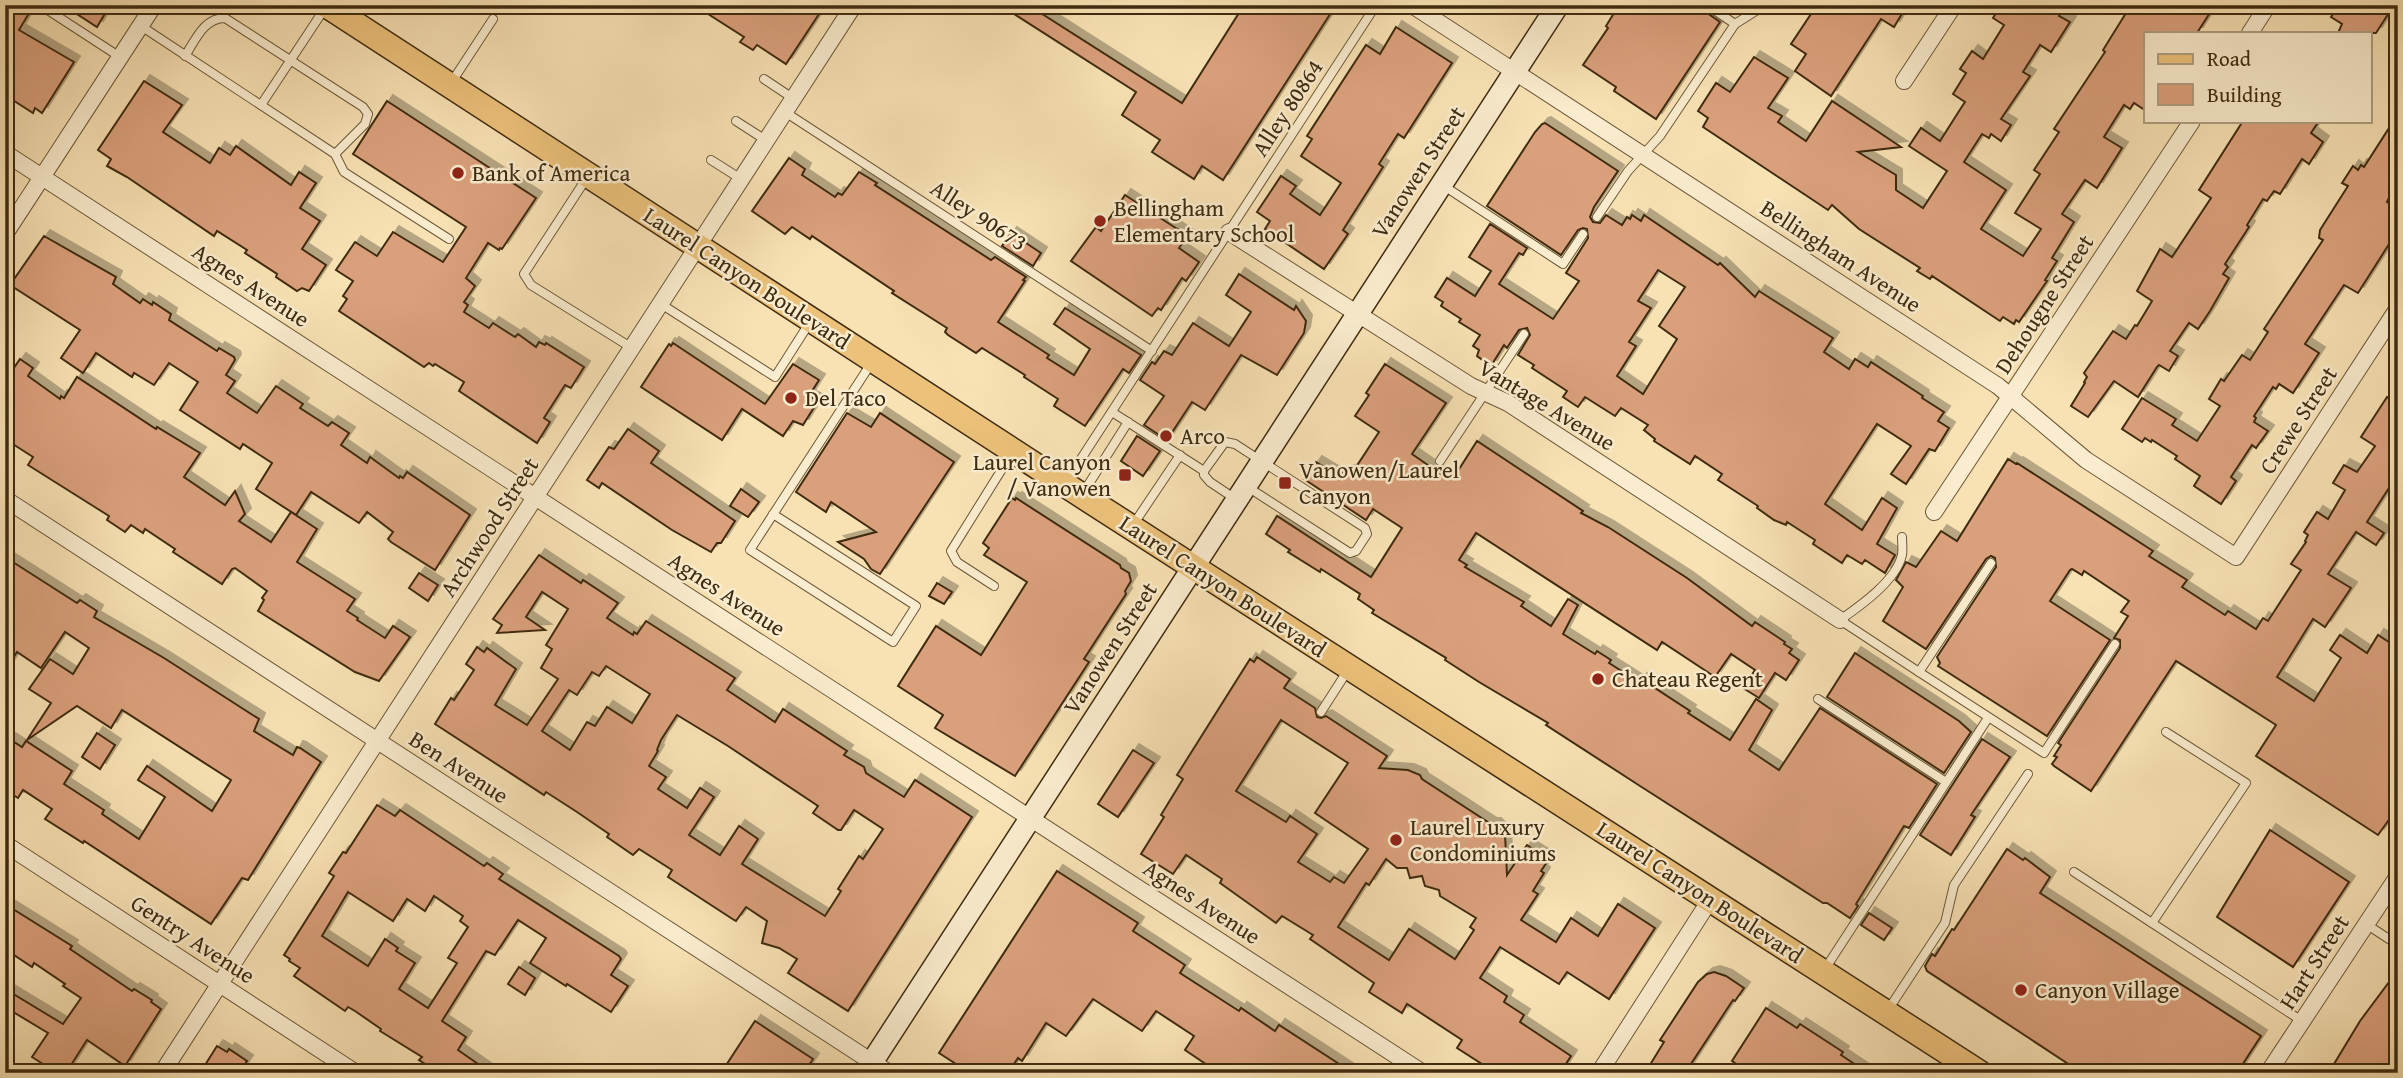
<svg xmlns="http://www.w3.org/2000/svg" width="2403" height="1078" viewBox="0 0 2403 1078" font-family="'Gentium Book Plus',serif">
	<defs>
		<filter id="shadow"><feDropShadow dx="6" dy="-6" stdDeviation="0" flood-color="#0004"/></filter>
	</defs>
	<rect width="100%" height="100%" fill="#f8e2b4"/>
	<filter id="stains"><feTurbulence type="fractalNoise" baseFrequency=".00286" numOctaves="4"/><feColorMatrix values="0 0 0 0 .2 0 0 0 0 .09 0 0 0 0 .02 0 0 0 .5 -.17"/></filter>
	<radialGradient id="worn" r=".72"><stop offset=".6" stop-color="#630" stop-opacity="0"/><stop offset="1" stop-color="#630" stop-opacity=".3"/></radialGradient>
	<g fill="#daa07c" stroke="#3f2b10" stroke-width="2" fill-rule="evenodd" filter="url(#shadow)">
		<polygon points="5,5 34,5 19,30 74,62 42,113 35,108 33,113 5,95"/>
		<polygon points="63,5 110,5 97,27"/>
		<polygon points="694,5 825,5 786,64 757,45 753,50 740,42 744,37"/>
		<polygon points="1000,5 1028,5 1182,103 1244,5 1336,5 1223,180 1202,166 1194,179 1152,152 1160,140 1122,115 1136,92"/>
		<polygon points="1619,5 1701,5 1703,10 1720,22 1656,119 1614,91 1616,87 1583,65 1608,28 1606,26"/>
		<polygon points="1817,5 1893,5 1903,12 1894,27 1881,19 1831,96 1795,71 1806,54 1791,44"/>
		<polygon points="2001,5 2066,5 2059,16 2070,22 2051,52 2040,45 2023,72 2030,76 2001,119 2011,125 2001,141 1991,134 1989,138 1982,134 1964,162 2006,190 1981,229 2023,256 2041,229 2015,213 2040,174 2034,170 2059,132 2054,129 2105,52 2103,50 2131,5 2215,5 2197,33 2146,33 2146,111 2134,103 2130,109 2124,105 2104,137 2122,148 2097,188 2085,180 2062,214 2074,222 2052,258 2057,261 2045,280 2047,281 2019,322 2016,320 2014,324 2003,317 2000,321 1932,276 1930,279 1917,271 1920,268 1859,229 1832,205 1828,210 1703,127 1708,118 1698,111 1716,83 1730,92 1754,57 1788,78 1768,108 1782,116 1778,122 1806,141 1832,101 1901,147 1858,152 1896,175 1896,190 1923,208 1947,171 1909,146 1921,128 1940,141 1961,108 1965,102 1953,94 1966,73 1960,69 1972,51 1983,59 2004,25 1993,18"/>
		<polygon points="2339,5 2394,5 2376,33 2338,33 2342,24 2331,17"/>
		<polygon points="1396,27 1452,63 1404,138 1398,134 1379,164 1383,167 1343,230 1348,234 1324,269 1265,229 1270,221 1257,212 1281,176 1296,186 1290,194 1320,215 1341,183 1301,156 1312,139 1307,136 1366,45 1380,54"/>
		<polygon points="144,81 182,105 163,132 210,163 219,148 230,155 236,146 291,185 299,172 316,183 300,208 320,221 302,249 326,265 309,291 302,288 297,291 276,277 277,274 245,253 247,250 217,231 214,236 127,177 107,166 111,159 98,150"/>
		<polygon points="387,101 536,198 502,249 500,248 499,250 488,243 466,278 475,286 464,302 468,305 464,312 489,328 493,323 515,337 518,334 536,347 539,342 545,345 546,343 584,367 571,388 565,385 544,418 550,422 537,443 459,391 464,382 435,364 433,366 429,363 424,367 339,311 347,299 343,296 353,281 336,270 355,242 377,256 393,232 443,262 466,227 353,154"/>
		<polygon points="2398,114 2398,173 2390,185 2394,188 2387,202 2398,209 2398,230 2358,293 2344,285 2305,344 2319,353 2293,393 2279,384 2276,389 2273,387 2254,416 2256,418 2254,422 2268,431 2256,448 2252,445 2231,477 2236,481 2221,504 2194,486 2200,476 2175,459 2177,456 2152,440 2151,442 2145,438 2142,442 2122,429 2142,398 2176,419 2172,425 2197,441 2220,406 2209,399 2221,379 2224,381 2242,355 2250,360 2268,332 2264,329 2323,240 2319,238 2320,230 2348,186 2342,183 2353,166 2358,170 2361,165 2364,167"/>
		<polygon points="2243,121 2319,121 2311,133 2323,142 2309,164 2302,159 2280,194 2274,191 2267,201 2263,199 2247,225 2249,227 2225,264 2228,267 2223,274 2229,278 2210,311 2198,329 2189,323 2170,351 2178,356 2169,371 2159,365 2157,367 2138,397 2114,381 2088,417 2071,406 2085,383 2084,382 2087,377 2084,373 2113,331 2126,339 2135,325 2137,326 2152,301 2137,291 2160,249 2172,257 2211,198 2199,190"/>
		<path d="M1545,123L1618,171L1594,207L1590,217L1593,222L1600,223L1606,215L1622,225L1627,217L1630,219L1632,215L1641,221L1644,215L1718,265L1720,263L1755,297L1759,291L1833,338L1824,352L1849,369L1855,359L1868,367L1871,362L1923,396L1922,398L1944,412L1938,421L1949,428L1935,451L1929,449L1906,484L1891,474L1911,446L1877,424L1825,504L1862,530L1882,498L1897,508L1877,544L1895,555L1885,573L1865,560L1862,564L1847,555L1842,563L1813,544L1815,540L1787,522L1786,525L1774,520L1757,508L1758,506L1718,480L1722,474L1695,456L1690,464L1654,441L1655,439L1644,430L1648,425L1621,408L1615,416L1585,397L1578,407L1563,397L1567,391L1532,368L1534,365L1518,355L1530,335L1527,328L1519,330L1507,348L1504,345L1491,366L1477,356L1479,350L1473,346L1480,335L1459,322L1461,319L1441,306L1443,302L1435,297L1447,278L1475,296L1491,271L1469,257L1490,224L1527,248L1523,255L1519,253L1499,284L1553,319L1579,281L1566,273L1588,238L1587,229L1583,228L1578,230L1561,255L1487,206L1535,132L1542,124ZM1658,270L1685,287L1659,326L1677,339L1643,394L1617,376L1636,346L1629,342L1651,308L1638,301Z"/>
		<polygon points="789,158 805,169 802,175 835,197 838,193 842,195 859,172 877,183 875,185 991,260 995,257 1026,277 1023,280 1025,281 998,322 1049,355 1047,358 1074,375 1090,349 1054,324 1065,308 1141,355 1129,373 1123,369 1085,426 1054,406 1058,399 1024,377 1025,375 982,348 976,353 948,335 945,332 947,328 892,293 894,291 812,236 810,239 792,227 785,234 752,211"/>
		<polygon points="1125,195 1188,236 1179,248 1199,262 1186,281 1182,278 1161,310 1158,308 1152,316 1071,261 1096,227 1101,231"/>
		<polygon points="1011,233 1041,253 1033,266 1002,246"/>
		<polygon points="44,236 116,277 113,284 140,303 143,299 152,305 153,302 171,314 169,320 217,351 219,348 234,357 235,360 226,375 235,381 227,393 257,413 276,386 303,404 300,408 328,426 332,422 349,433 341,445 367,463 370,457 399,478 400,476 403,478 407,472 470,515 435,570 391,542 388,539 393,532 367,512 359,523 311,492 296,515 256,489 272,463 243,444 240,449 180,410 198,382 169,363 154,385 134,373 132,377 96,353 83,373 61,358 80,330 10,285"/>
		<polygon points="1239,274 1294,310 1296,306 1306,321 1304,333 1277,375 1241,355 1205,410 1192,402 1167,440 1144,425 1164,396 1140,380 1152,362 1155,364 1164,351 1172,355 1193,323 1229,346 1251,312 1226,295"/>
		<polygon points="673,343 765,404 793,364 819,380 809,396 818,401 803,425 793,421 783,436 742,409 722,440 641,387 669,344 671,346"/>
		<polygon points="20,359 33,368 28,376 60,399 61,396 64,398 77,377 156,429 157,427 200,453 184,477 225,505 235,491 245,514 239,521 271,542 291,512 317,529 297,562 355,599 347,611 358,618 357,620 385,638 393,626 410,637 379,681 355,672 258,611 264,600 262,598 267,591 235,568 232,569 222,584 173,552 175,549 145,529 143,533 131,525 125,532 107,520 109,516 28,465 33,457 5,439 5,381"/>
		<polygon points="1385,364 1446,403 1412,454 1448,479 1451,475 1454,477 1477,441 1583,511 1581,513 1608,527 1687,578 1752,626 1755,622 1785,642 1784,644 1792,649 1789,653 1799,660 1786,680 1775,673 1759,698 1743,688 1755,670 1731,654 1715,677 1662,642 1657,650 1476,533 1459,560 1467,565 1465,567 1524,602 1521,606 1551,626 1568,599 1578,605 1563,634 1595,654 1597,651 1611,660 1609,663 1639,682 1641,679 1690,711 1688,713 1730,740 1756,699 1772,710 1749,750 1779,770 1820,708 1937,784 1909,828 1904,826 1856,904 1858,906 1850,918 1827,903 1823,903 1640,786 1546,725 1548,723 1479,682 1445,660 1446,658 1372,613 1374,610 1358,599 1360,594 1321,569 1320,572 1288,552 1290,550 1266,534 1277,516 1371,577 1402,528 1373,509 1366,520 1304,479 1316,462 1336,474 1354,470 1379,432 1355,416 1369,395 1366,393"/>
		<polygon points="2387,397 2398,403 2398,494 2389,488 2367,522 2384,533 2376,545 2356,532 2328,574 2351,588 2325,627 2313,619 2277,677 2314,701 2341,658 2330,650 2340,635 2367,653 2378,635 2398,648 2398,807 2378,835 2256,756 2276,725 2176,661 2091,791 2054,766 2052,764 2057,757 2054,756 2061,745 2058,743 2120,648 2120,640 2114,638 2128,616 2121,612 2129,601 2084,571 2082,575 2072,569 2070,570 2050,601 2110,640 2047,736 1938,666 1940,663 1937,657 1996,567 1995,558 1991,556 1986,559 1926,649 1883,621 1903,587 1896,580 1906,562 1916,567 1941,531 1957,541 2008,459 2016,464 2017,463 2153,551 2149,556 2187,580 2182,587 2225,615 2228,611 2256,629 2263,618 2268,621 2301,570 2291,564 2306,542 2305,541 2308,535 2304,532 2317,512 2328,519 2345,490 2333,483 2344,465 2357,472 2375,446 2361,437"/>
		<polygon points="847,413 871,427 880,413 954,462 880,574 871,569 864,559 838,542 876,532 831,502 826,512 796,492"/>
		<polygon points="628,429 659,451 651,463 735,521 721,543 717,543 711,552 672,530 602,483 599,488 587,480 609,447 614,449"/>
		<polygon points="1137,436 1160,451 1143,476 1121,461"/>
		<polygon points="741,489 759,502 748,517 730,506"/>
		<polygon points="1012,498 1015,500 1016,498 1120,565 1121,568 1129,573 1131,581 1125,591 1126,594 1084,659 1089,662 1015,776 935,728 943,715 898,686 936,626 981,655 1027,582 984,555 989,548 983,543"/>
		<path d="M539,555L581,583L583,580L618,603L607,618L633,635L634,632L637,634L646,621L732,676L735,678L727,690L775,722L783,709L847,751L844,755L864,767L866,773L904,797L915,780L972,817L848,1011L788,973L797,959L779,948L762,943L767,921L746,907L736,921L734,920L668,877L672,870L639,849L633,855L607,837L609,834L577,812L546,792L544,795L435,724L451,698L454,700L474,670L466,664L477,647L484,652L487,648L516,669L495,705L527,725L558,679L541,668L552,649L546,645L568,609L542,592L526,617L545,630L497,633L502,625L493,619ZM606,666L650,694L632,723L607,707L595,726L587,722L570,750L542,731L569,690L577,695L592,672L599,676ZM677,715L728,746L818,806L813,813L838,830H841L854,810L883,829L863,859L859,856L838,889L841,891L825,916L742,864L758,839L739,826L720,855L689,835L714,797L700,788L687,808L658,789L666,777L649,766L658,751L657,750L661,740Z"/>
		<polygon points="5,557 77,603 80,600 97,611 94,617 164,658 259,719 254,731 293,755 297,747 300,748 321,762 248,880 242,878 211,924 84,841 83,843 45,819 52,809 23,790 18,798 5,790 5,736 22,747 26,741 72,771 64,784 104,810 102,814 139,839 165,797 138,780 147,766 212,811 231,780 122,710 111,728 77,706 27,740 51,703 29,689 50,659 73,674 89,648 65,632 41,668 17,652 5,671"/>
		<polygon points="419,573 438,585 428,601 409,588"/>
		<polygon points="937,583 952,592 944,604 929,596"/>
		<polygon points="1855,653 1959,721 1971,732 1944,773 1827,697"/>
		<path d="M1257,657L1290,679L1284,688L1315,708L1317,717L1321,718L1326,716L1387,756L1379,768L1408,770L1420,775L1422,779L1491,824H1495L1505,834L1507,875L1527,845L1549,859L1541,871L1544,873L1533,891L1538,894L1521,920L1556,942L1571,918L1598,936L1618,904L1655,928L1609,999L1567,972L1559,984L1500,947L1480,978L1507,996L1504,1002L1524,1015L1520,1022L1571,1056L1560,1073H1496L1457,1048L1462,1040L1407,1004L1402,1013L1369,992L1374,983L1310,939L1313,935L1282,916L1276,923L1220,883L1222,879L1186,855L1173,874L1141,854L1164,817L1161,815L1183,779L1177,775L1250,659L1254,662ZM1281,720L1348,763L1315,813L1368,849L1344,883L1334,877L1330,882L1298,862L1317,834L1290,816L1286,822L1236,791ZM1386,859L1397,868H1407L1410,878L1422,876L1425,886L1439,890L1440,896L1476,918L1470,927L1474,930L1455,959L1409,929L1389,960L1338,927L1366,883L1369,885Z"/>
		<polygon points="97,733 115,745 100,769 82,757"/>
		<polygon points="1982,739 2010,757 1971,815 1975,817 1951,855 1920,835"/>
		<polygon points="1133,750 1154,763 1118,817 1098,804"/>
		<path d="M377,805L395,816L400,810L484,866L487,863L503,874L499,879L619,956L621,959L611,975L628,986L611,1012L567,984L566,986L530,963L546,938L518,920L495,955L486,951L442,1021L466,1037L458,1050L491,1073H439L419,1060L422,1057L380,1031L381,1029L355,1011L348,1007L345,1011L294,976L300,968L289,961L290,959L284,955L334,876L329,873L343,852L346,853ZM348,892L393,921L407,899L425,911L434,896L463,916L460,921L468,927L448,958L457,963L428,1008L399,989L415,963L396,951L398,948L385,939L368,966L322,936Z"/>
		<polygon points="2270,830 2349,882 2293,967 2217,917"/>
		<polygon points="2007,849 2023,860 2025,858 2050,877 2040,893 2261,1036 2237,1073 2082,1073 1927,971 1925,966 1932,954 1935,956 1952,929 1954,930"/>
		<polygon points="1057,871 1138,923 1133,931 1185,965 1180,973 1239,1011 1241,1008 1275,1031 1279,1025 1353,1073 1219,1073 1185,1050 1194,1036 1156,1011 1142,1031 1093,999 1066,1036 1046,1023 1022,1061 1018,1058 1008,1073 970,1073 939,1053"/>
		<polygon points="5,904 72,946 70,949 132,991 134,989 152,1000 151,1002 161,1009 125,1066 87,1040 66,1073 57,1073 32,1057 48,1033 5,1007 5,989 63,1024 81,998 63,986 65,984 34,963 32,967 5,949"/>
		<polygon points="1869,913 1892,928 1884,940 1861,925"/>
		<polygon points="519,967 535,978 525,995 508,984"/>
		<polygon points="2398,970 2398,1073 2348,1073 2334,1064 2360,1021"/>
		<polygon points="1714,972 1726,976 1744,988 1735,1001 1733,1000 1685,1073 1645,1073 1664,1042 1660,1040 1698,982 1707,974"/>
		<polygon points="1766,1008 1797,1028 1800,1024 1843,1052 1841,1055 1868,1073 1750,1073 1732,1061"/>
		<polygon points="755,1021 813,1059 804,1073 721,1073"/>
		<polygon points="217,1046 227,1052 229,1049 247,1061 239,1073 200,1073"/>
	</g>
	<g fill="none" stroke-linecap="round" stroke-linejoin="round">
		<defs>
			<g id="service">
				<polyline points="40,5 120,57"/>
				<polyline points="1707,5 1735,24"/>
				<polyline points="141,26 335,154 344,172 449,239"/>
				<path d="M185,56C196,39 204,18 225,18L363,107L368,114L365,124L335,154"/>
				<polyline points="764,79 794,99"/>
				<polyline points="451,83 493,19"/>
				<polyline points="261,105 325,8"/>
				<polyline points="785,112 1152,351"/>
				<polyline points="736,121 767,141"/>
				<polyline points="711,160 741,179"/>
				<polyline points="586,179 524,274 531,285 632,348"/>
				<polyline points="1444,186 1563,264 1583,234"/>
				<polyline points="1597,217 1628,171 1660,136 1735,24 1765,5"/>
				<polyline points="661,304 775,377 810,322"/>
				<polyline points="1112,412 1204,471"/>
				<polyline points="1440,461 1524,334"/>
				<polyline points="1066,482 1376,5"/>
				<polyline points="1083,493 1128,422"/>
				<polyline points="1237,500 1210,482 1204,475 1204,471 1225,442 1235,444 1365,528 1367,534 1356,551 1350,553 1246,486"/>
				<polyline points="773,514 916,606 893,642 750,550 872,362"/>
				<polyline points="1133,525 1180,455"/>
				<path d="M1902,537C1902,543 1903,549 1902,555C1896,581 1860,606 1840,620L1919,672"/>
				<polyline points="1991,563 1919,672 2044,753 2115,644"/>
				<polyline points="994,586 957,562 951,551 1012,453"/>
				<polyline points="1818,699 1946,782"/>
				<polyline points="1321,712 1348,670"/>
				<polyline points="2166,732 2246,783 2152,923 2302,1021"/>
				<polyline points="2074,872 2152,923"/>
				<polyline points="2366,924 2398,945"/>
				<polyline points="1825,969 1988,718"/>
				<polyline points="1888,1010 1945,923 1954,885 2028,774"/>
				<polyline points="1944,1073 1953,1059"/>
			</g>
			<g id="minor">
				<polyline points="1412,5 1998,386 2086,460 2236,557 2398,308"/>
				<polyline points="2250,33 2268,5"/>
				<polyline points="1904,81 1954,5"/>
				<polyline points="5,153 1423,1073"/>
				<polyline points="1229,232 1471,386 1508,403 1840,620"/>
				<polyline points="5,234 154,5"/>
				<polyline points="5,499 889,1073"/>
				<polyline points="1934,512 2192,121"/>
				<polyline points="5,844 356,1073"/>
				<polyline points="162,1073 854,5"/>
				<polyline points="1599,1073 1710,900"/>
				<polyline points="2268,1073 2398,876"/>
			</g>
			<polyline id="secondary" points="865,1073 1558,5"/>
			<polyline id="primary" points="326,5 1081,495 1980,1073"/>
		</defs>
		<use href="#service" stroke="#6d5939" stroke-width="10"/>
		<use href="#minor" stroke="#6d5939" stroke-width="18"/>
		<use href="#secondary" stroke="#3f2b10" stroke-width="24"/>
		<use href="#primary" stroke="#3f2b10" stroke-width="27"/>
		<use href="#service" stroke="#faecce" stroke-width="8"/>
		<use href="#minor" stroke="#faecce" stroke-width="16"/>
		<use href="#secondary" stroke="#faecce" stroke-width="21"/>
		<use href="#primary" stroke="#ecc17a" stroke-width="24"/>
	</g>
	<g fill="#8f2418" stroke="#faecce" stroke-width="2.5">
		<circle cx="458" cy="173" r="7"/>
		<circle cx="1100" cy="221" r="7"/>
		<circle cx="791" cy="398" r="7"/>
		<circle cx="1166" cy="436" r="7"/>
		<rect x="1118" y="468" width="14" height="14" rx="3.5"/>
		<rect x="1278" y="476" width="14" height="14" rx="3.5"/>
		<circle cx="1598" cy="679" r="7"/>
		<circle cx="1396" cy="840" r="7"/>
		<circle cx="2021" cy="990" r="7"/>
	</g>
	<g text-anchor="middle" stroke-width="5" stroke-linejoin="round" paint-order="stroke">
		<g font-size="23" fill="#3f2b10" stroke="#faecce">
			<text transform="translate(1287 108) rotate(-57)" y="8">Alley 80864</text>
			<text transform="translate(1418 172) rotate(-57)" y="8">Vanowen Street</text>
			<text transform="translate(979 215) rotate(33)" y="8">Alley 90673</text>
			<text transform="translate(1841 256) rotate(33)" y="8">Bellingham Avenue</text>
			<text transform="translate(747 278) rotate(33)" y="8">Laurel Canyon Boulevard</text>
			<text transform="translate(251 285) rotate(33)" y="8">Agnes Avenue</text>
			<text transform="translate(2044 304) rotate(-57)" y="8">Dehougne Street</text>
			<text transform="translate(1547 405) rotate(31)" y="8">Vantage Avenue</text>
			<text transform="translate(2298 420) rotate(-57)" y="8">Crewe Street</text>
			<text transform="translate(489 527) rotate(-57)" y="8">Archwood Street</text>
			<text transform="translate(1223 586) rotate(33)" y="8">Laurel Canyon Boulevard</text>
			<text transform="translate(727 594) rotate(33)" y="8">Agnes Avenue</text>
			<text transform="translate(1110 648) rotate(-57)" y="8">Vanowen Street</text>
			<text transform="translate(459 767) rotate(33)" y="8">Ben Avenue</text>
			<text transform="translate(1700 892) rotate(33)" y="8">Laurel Canyon Boulevard</text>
			<text transform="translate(1202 902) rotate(33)" y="8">Agnes Avenue</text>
			<text transform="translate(193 939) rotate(33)" y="8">Gentry Avenue</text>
			<text transform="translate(2314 962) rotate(-57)" y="8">Hart Street</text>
		</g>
		<g font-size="23" fill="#3f2b10" stroke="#faecce" text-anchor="start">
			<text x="472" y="181">Bank of America</text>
			<text x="1114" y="216">Bellingham<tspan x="1114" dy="26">Elementary School</tspan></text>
			<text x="805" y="406">Del Taco</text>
			<text x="1180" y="444">Arco</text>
			<text x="1111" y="470" text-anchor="end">Laurel Canyon<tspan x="1111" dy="26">/ Vanowen</tspan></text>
			<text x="1299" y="478">Vanowen/Laurel<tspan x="1299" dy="26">Canyon</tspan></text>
			<text x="1612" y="687">Chateau Regent</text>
			<text x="1410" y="835">Laurel Luxury<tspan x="1410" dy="26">Condominiums</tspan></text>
			<text x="2035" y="998">Canyon Village</text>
		</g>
	</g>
	<rect width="2403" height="1078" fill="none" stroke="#f8e2b4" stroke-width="28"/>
	<rect x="7" y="7" width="2389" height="1064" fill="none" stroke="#3f2b10" stroke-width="3.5"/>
	<rect x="14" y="14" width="2375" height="1050" fill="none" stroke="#3f2b10" stroke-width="2"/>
	<rect x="2144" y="32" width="228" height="91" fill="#faecce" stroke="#af9f82" stroke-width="2"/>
	<rect x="2158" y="54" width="35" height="10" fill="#ecc17a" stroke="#af9f82" stroke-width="2"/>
	<text x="2207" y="66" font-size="21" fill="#3f2b10">Road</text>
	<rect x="2158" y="84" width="35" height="21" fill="#daa07c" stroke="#af9f82" stroke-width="2"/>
	<text x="2207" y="102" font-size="21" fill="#3f2b10">Building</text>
	<rect width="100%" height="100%" filter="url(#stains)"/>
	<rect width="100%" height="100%" fill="url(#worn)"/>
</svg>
